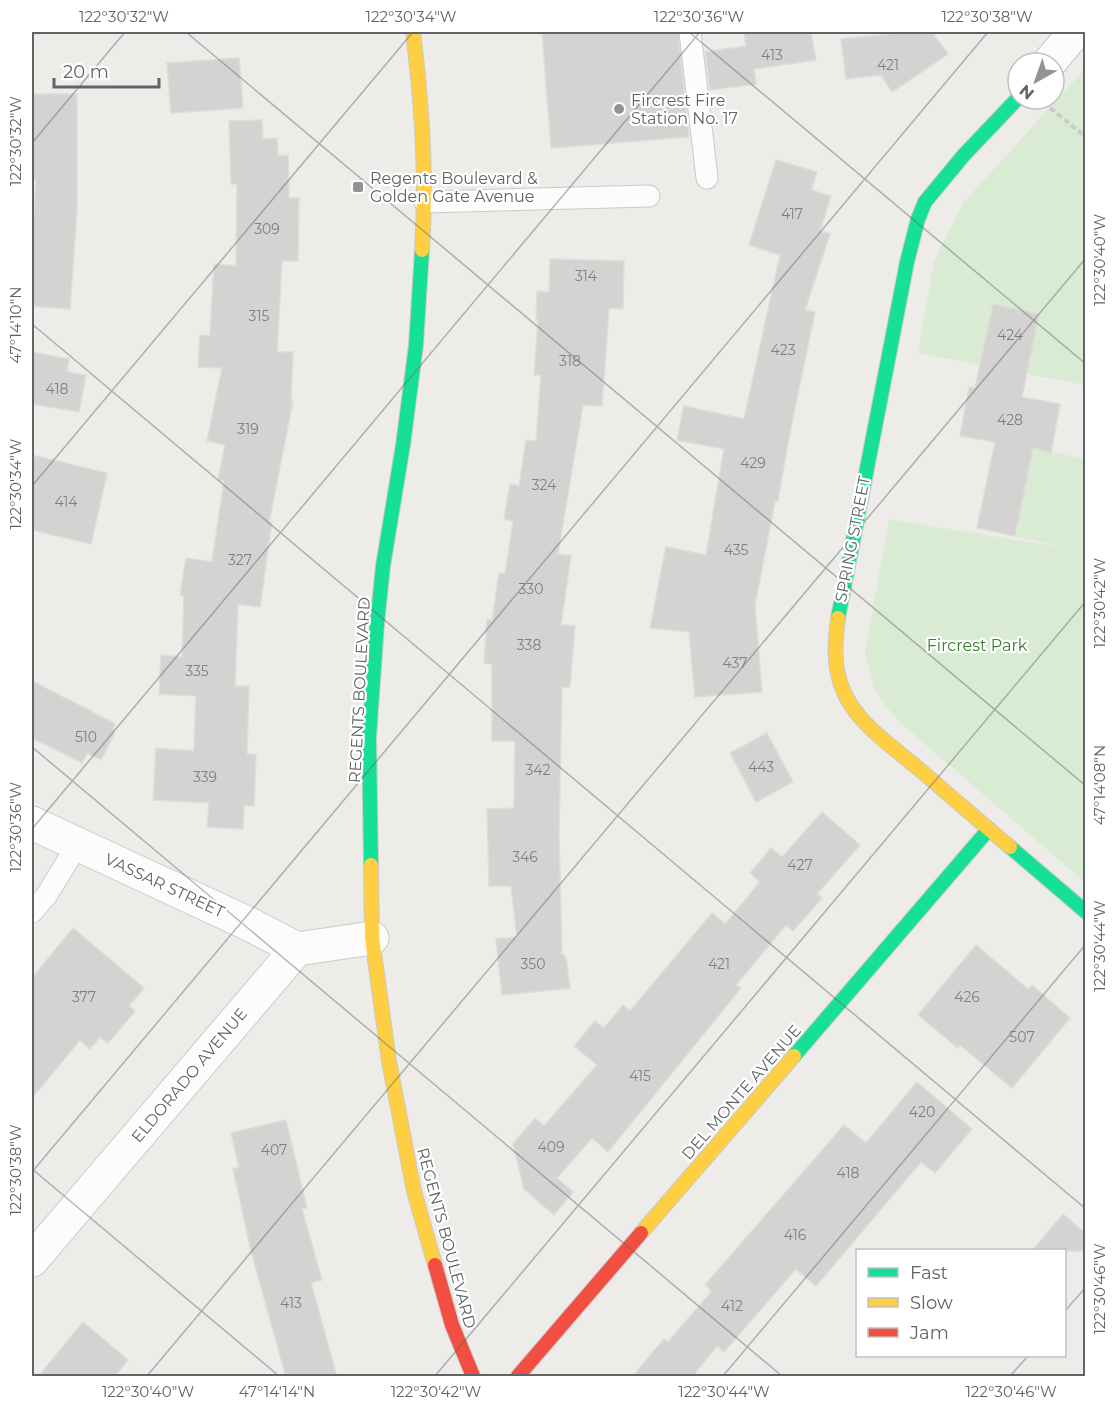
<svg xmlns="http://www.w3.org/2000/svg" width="1117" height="1408" viewBox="0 0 1117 1408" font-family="Montserrat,sans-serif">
	<rect width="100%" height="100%" fill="#eeece9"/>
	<g fill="#d9ebd3">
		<polygon points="1085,69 1085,385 918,353 934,261 963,203"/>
		<polygon points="1033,448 1085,459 1085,882 897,720 875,691 865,652 889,519 1065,548 1015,536"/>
	</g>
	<g fill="#d5d3d2" stroke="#dedcd8" stroke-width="1.5">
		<polygon points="542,32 678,32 689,137 551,148"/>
		<polygon points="744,32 811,32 816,60 754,69 756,84 710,90 705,52 746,46"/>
		<polygon points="909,32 932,32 948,54 892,92 881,75 846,79 841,39"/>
		<polygon points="239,58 243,108 171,113 167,63"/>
		<polygon points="32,94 77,94 77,209 70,309 32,306 32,241 36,180 32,180"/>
		<polygon points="262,120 263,139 277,138 278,156 288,155 289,198 299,198 298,261 282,261 277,352 293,352 291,401 293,401 269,522 272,522 260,607 238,604 235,686 249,686 247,754 256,755 254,806 244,805 243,829 207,827 209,803 153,800 156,748 194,751 196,696 159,694 161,655 182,657 184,596 180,595 186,558 212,562 224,481 218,480 225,445 207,441 222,368 198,367 200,335 210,336 214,264 236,266 237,184 231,184 229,121"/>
		<polygon points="776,160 817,172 811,190 831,196 820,231 830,234 805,310 815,312 789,437 778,501 775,501 755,605 762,692 695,697 689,632 650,628 666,547 706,555 724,449 677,440 684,406 744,419 780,255 749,245"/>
		<polygon points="550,259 624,261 623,309 609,308 602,406 583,405 558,554 571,556 561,625 575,626 570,687 562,687 559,834 562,952 560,952 566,957 570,988 502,995 496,939 517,937 511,886 489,886 487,809 514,808 515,741 492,741 492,664 484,663 487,619 492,620 499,573 505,574 513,521 504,519 510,484 519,486 526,440 536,441 541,375 534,375 538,320 536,320 537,291 549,292"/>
		<polygon points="993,304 1039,314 1022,397 1060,404 1051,453 1033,448 1015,536 977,528 995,442 960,436 969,387 975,388"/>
		<polygon points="32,352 69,359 67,372 86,375 79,412 32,404"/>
		<polygon points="32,455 107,473 91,544 32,530"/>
		<polygon points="32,681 114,723 114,734 101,760 87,753 82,763 32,738"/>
		<polygon points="767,733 793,782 756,802 730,753"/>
		<polygon points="822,812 860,845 817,894 822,898 793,931 786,925 736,985 741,988 608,1152 592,1138 557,1178 573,1192 554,1215 524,1189 513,1144 535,1118 544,1126 597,1065 574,1046 595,1021 604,1028 623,1005 630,1011 712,913 725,924 760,882 750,873 771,848 782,857"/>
		<polygon points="73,928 144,988 129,1006 135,1011 108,1043 100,1037 90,1049 80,1040 32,1098 32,978"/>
		<polygon points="976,945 1028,989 1032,985 1070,1018 1012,1088 960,1045 958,1048 918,1015"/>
		<polygon points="917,1082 972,1129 935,1173 921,1162 816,1286 796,1269 724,1352 717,1346 692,1377 632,1377 664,1339 668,1342 712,1291 705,1285 844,1125 866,1143"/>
		<polygon points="286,1120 307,1208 302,1209 322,1280 311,1283 337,1377 286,1377 251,1251 233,1169 239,1167 231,1133"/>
		<polygon points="1063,1214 1086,1234 1086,1251 1032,1251"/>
		<polygon points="83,1322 128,1360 114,1377 38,1377"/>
	</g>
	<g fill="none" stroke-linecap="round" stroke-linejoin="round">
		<defs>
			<g id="lane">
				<polyline points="690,32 707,178"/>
				<polyline points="425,202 649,196"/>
				<polyline points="32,912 46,896 78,844"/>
			</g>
			<g id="street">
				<polyline points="1049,63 1075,32"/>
				<polyline points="32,823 249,924 297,949"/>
				<polyline points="32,1260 297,949 372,938"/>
			</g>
			<g id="fast">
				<polyline points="838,618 907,262 918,219 925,202 963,156 1018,98"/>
				<polyline points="1010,847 1086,912"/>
				<polyline points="371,865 369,738 377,624 383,566 403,445 416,345 422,250"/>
				<polyline points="794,1056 989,829"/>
			</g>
			<g id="slow">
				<path d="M413,32C422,104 427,177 422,250"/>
				<path d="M838,618C835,642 833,667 843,690C856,723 893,747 919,769C949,795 979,821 1010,847"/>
				<polyline points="371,865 372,938 389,1061 414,1191 435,1265"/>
				<polyline points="641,1233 794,1056"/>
			</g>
			<g id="jam">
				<polyline points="435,1265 452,1325 473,1376"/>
				<polyline points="518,1376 641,1233"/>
			</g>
		</defs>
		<use href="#lane" stroke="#cacaca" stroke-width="23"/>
		<use href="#street" stroke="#cacaca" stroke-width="35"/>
		<use href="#fast" stroke="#c9caca" stroke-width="16"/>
		<use href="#slow" stroke="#c9caca" stroke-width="16"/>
		<use href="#jam" stroke="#c9caca" stroke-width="16"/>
		<polyline stroke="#c8cec9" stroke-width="4" stroke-dasharray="6 3" stroke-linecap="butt" points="1050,108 1086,137"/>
		<use href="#lane" stroke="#fcfcfc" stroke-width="21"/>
		<use href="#street" stroke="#fcfcfc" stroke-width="33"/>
		<use href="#fast" stroke="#16e098" stroke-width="14"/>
		<use href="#slow" stroke="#ffcf43" stroke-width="14"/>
		<use href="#jam" stroke="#f24e42" stroke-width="14"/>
	</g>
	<path fill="none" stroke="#5e6468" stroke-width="1.5" stroke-opacity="0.45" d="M186,32L1086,786M689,32L1086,364M32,143L125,32M32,324L1086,1209M32,486L413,32M32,747L782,1376M32,829L700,32M32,1169L279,1376M32,1172L988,32M1064,1312L1086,1287M147,1376L1086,258M435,1376L1086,601M723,1376L1086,944M1010,1376L1028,1356"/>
	<g fill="#909495" stroke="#fff" stroke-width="2">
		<circle cx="619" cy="109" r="6"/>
		<rect x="352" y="181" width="12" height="12" rx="3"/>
	</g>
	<g text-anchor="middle" stroke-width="4.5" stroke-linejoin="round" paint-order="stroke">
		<g font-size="14" fill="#7d8184">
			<text x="772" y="60">413</text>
			<text x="888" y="70">421</text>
			<text x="792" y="219">417</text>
			<text x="267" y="234">309</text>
			<text x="586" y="281">314</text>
			<text x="259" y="321">315</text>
			<text x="1010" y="340">424</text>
			<text x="783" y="355">423</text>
			<text x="570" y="366">318</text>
			<text x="57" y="394">418</text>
			<text x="1010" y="425">428</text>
			<text x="248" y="434">319</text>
			<text x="753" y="468">429</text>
			<text x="544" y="490">324</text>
			<text x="66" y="507">414</text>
			<text x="736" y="555">435</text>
			<text x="240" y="565">327</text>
			<text x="531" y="594">330</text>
			<text x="529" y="650">338</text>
			<text x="735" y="668">437</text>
			<text x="197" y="676">335</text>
			<text x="86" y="742">510</text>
			<text x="761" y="772">443</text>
			<text x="538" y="775">342</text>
			<text x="205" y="782">339</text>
			<text x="525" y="862">346</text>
			<text x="800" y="870">427</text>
			<text x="533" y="969">350</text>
			<text x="719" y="969">421</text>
			<text x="84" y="1002">377</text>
			<text x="967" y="1002">426</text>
			<text x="1022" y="1042">507</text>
			<text x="640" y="1081">415</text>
			<text x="922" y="1117">420</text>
			<text x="551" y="1152">409</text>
			<text x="274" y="1155">407</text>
			<text x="848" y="1178">418</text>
			<text x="795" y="1240">416</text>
			<text x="291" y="1308">413</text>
			<text x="732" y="1311">412</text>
		</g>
		<g font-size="16" fill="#5e6468" stroke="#fff" text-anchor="start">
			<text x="631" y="106">Fircrest Fire<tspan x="631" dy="18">Station No. 17</tspan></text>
			<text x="370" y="184">Regents Boulevard &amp;<tspan x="370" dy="18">Golden Gate Avenue</tspan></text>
		</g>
		<g font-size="16" fill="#5e6468" stroke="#fff">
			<text transform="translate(852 539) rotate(-79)" y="6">SPRING STREET</text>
			<text transform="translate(359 690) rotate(-87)" y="6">REGENTS BOULEVARD</text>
			<text transform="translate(165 885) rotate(25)" y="6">VASSAR STREET</text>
			<text transform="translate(189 1075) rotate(-50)" y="6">ELDORADO AVENUE</text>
			<text transform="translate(741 1092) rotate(-49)" y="6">DEL MONTE AVENUE</text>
			<text transform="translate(447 1238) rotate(75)" y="6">REGENTS BOULEVARD</text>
		</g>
		<g font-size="16" fill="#36812b" stroke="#fff">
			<text x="977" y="651">Fircrest Park</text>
		</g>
	</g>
	<rect width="1117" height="1408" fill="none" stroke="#ffffff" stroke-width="66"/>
	<rect x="856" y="1249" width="210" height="108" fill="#ffffff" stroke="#bfc1c3" stroke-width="1.5"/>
	<rect x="868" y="1268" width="30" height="9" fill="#16e098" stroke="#bfc1c3" stroke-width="1.5"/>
	<text x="910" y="1279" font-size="18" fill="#5e6468">Fast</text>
	<rect x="868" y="1298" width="30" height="9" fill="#ffcf43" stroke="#bfc1c3" stroke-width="1.5"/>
	<text x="910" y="1309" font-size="18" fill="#5e6468">Slow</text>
	<rect x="868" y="1328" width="30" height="9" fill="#f24e42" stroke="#bfc1c3" stroke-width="1.5"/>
	<text x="910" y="1339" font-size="18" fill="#5e6468">Jam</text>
	<g transform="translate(1036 81) rotate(220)"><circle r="28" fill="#ffffff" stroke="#bfc1c3" stroke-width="1.5"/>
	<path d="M0-4.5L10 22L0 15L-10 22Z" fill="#909495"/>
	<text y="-9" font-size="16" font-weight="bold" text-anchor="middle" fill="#5e6468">N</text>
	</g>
	<path d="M54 78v9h105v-9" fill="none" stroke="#5e6468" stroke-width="3"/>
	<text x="63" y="78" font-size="18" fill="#5e6468" stroke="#ffffff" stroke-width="4.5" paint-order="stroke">20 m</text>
	<rect x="33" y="33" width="1051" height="1342" fill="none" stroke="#5e6468" stroke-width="2"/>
	<g font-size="15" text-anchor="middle" fill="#5e6468">
		<text x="124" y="22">122°30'32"W</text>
		<text x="411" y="22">122°30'34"W</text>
		<text x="699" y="22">122°30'36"W</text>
		<text x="987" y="22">122°30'38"W</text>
		<text transform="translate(16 141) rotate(-90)" y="5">122°30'32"W</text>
		<text transform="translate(1100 260) rotate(-90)" y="5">122°30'40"W</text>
		<text transform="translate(16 325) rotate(-90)" y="5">47°14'10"N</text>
		<text transform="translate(16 484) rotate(-90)" y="5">122°30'34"W</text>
		<text transform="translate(1100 603) rotate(-90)" y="5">122°30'42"W</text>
		<text transform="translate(1100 785) rotate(-90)" y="5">47°14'08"N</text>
		<text transform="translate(16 827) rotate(-90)" y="5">122°30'36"W</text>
		<text transform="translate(1100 946) rotate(-90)" y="5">122°30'44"W</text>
		<text transform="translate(16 1170) rotate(-90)" y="5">122°30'38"W</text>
		<text transform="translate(1100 1289) rotate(-90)" y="5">122°30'46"W</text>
		<text x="148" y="1397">122°30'40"W</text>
		<text x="277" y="1397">47°14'14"N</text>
		<text x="436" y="1397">122°30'42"W</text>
		<text x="724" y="1397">122°30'44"W</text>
		<text x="1011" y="1397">122°30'46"W</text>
	</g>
</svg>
